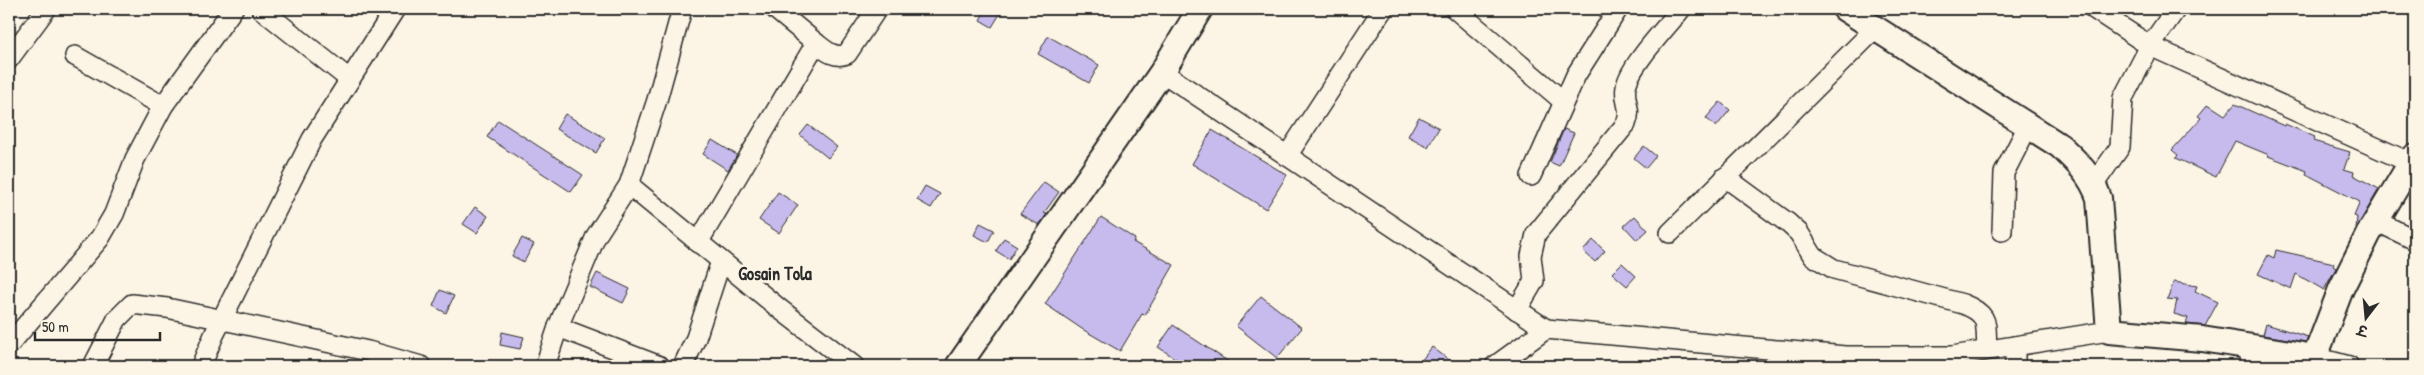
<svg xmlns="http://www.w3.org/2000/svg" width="2424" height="375" viewBox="0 0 2424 375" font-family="'Patrick Hand','Playpen Sans Deva',sans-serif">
	<rect width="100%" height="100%" fill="#fcf5e5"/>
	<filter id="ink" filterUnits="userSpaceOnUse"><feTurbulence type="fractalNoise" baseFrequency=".02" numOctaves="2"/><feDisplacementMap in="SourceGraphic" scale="10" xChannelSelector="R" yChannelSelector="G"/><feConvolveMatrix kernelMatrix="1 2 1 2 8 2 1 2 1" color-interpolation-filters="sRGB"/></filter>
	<g filter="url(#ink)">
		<g fill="#c7bbed" stroke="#2b2b2b">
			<polygon points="986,9 1003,9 992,27 980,20"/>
			<polygon points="1048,36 1099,65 1089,83 1038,54"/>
			<polygon points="1720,102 1730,110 1716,127 1706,118"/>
			<polygon points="2208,104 2225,115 2235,104 2284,126 2285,124 2315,137 2313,141 2350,152 2344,169 2354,172 2353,175 2379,189 2356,229 2357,217 2354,216 2360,202 2306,174 2307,171 2268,156 2269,155 2235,141 2216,177 2176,158 2178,155 2172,150 2201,118 2198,116"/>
			<polygon points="565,114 605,138 596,153 556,129"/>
			<polygon points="1419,117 1439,128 1428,147 1408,136"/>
			<polygon points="498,120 583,175 571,192 487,137"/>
			<polygon points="808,125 837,147 828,158 800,135"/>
			<polygon points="1564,129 1574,133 1559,166 1550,162"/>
			<polygon points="1212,130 1287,175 1266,209 1192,164"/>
			<polygon points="712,140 737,155 728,170 703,154"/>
			<polygon points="1644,146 1656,156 1646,168 1634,158"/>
			<polygon points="1044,182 1059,192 1044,213 1047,214 1039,225 1020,214"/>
			<polygon points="925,186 940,194 931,208 917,200"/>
			<polygon points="778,192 798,205 779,233 759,220"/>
			<polygon points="475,207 488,216 477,233 463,224"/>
			<polygon points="1635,216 1648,230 1637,240 1624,226"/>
			<polygon points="1101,217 1135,239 1133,242 1174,265 1145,315 1142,314 1120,351 1082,329 1045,304"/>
			<polygon points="980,223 994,230 988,242 974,235"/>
			<polygon points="522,238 534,244 524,262 512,256"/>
			<polygon points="1004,238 1017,246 1009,259 996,251"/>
			<polygon points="1593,240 1605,251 1595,262 1583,251"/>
			<polygon points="2276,250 2334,263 2333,266 2336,268 2324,290 2296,274 2291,289 2258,274 2268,255 2274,258"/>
			<polygon points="1622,263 1636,276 1627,286 1612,273"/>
			<polygon points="597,273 630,289 623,303 590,287"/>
			<polygon points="2174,282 2197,286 2195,291 2218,302 2205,326 2186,324 2188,318 2174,314 2177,300 2167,299"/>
			<polygon points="440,290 454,296 446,313 433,306"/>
			<polygon points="1261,296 1302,328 1277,358 1236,326"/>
			<polygon points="2266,324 2308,337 2306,342 2263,335"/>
			<polygon points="1173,325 1235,366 1187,366 1158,347"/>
			<polygon points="502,332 524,337 520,349 500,345"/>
			<polygon points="1432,347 1457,366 1417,366"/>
		</g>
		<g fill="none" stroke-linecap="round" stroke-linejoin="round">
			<defs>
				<g id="minor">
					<polyline points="261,9 349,79"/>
					<polyline points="1455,9 1563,101"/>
					<polyline points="2094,9 2150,46 2411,163"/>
					<path d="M816,43C825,50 834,59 847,54L877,9"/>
					<polyline points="75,56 163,106"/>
					<polyline points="9,59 46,9"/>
					<polyline points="1162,72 1546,329"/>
					<polyline points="1287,156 1383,9"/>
					<polyline points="1531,176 1576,75 1618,9"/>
					<path d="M1725,177L1788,223L1799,233L1813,256L1834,269L1963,304C1991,315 1985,324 1987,350"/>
					<polyline points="2094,184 2120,147 2123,98 2150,46 2176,9"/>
					<polyline points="629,185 781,310 854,366"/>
					<polyline points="2376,221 2415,240"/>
					<polyline points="2002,231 2004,173 2028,126"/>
					<polyline points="1670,233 1876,28"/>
					<polyline points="698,243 816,43 775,9"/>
					<path d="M1517,310L1534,281L1531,256L1536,234L1626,124C1633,108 1623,102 1626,87C1629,66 1667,27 1681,9"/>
					<polyline points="558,327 660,366"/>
					<polyline points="9,345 100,238 114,214 135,159 163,106 233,9"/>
					<polyline points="2015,346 2015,366"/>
					<polyline points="2315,357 2349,366"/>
					<polyline points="93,366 117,319 132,304 167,308 368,351 421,366"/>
					<polyline points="201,366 214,335 312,139 395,9"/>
					<polyline points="545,366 558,327 596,236 629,185 657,100 682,9"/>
					<polyline points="683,366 696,338 721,261"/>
					<polyline points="1495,366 1546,329 1845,356 1952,356 2109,331"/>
					<polyline points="2249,366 2252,347"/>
				</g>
				<g id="tertiary">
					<path d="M1845,9L2060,146C2077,162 2091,175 2099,198L2109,331L2202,339L2315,357L2341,289L2369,233L2415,156"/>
					<polyline points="958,366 1162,72 1200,9"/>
				</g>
			</defs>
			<use href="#minor" stroke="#2b2b2b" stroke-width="22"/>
			<use href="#tertiary" stroke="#2b2b2b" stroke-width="28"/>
			<use href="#minor" stroke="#fcf5e5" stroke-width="19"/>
			<use href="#tertiary" stroke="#fcf5e5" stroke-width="24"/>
		</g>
	</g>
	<g text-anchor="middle" stroke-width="5" stroke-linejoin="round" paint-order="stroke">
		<g font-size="18" font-weight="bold" fill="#2b2b2b" stroke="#fcf5e5">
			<text x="775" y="280">Gosain Tola</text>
		</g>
	</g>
	<rect width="2424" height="375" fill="none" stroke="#fcf5e5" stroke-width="30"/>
	<rect x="15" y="15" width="2394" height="345" fill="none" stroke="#2b2b2b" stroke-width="2" filter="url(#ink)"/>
	<g transform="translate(2366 318) rotate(196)" stroke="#fcf5e5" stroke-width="4" paint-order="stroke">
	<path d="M0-4L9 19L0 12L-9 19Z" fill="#2b2b2b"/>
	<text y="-8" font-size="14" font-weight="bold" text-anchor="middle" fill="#2b2b2b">उ</text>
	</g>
	<path d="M35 332v8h125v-8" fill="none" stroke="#2b2b2b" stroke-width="2.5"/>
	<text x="42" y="332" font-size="15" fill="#2b2b2b" stroke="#fcf5e5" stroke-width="4" paint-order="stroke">50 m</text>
</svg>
